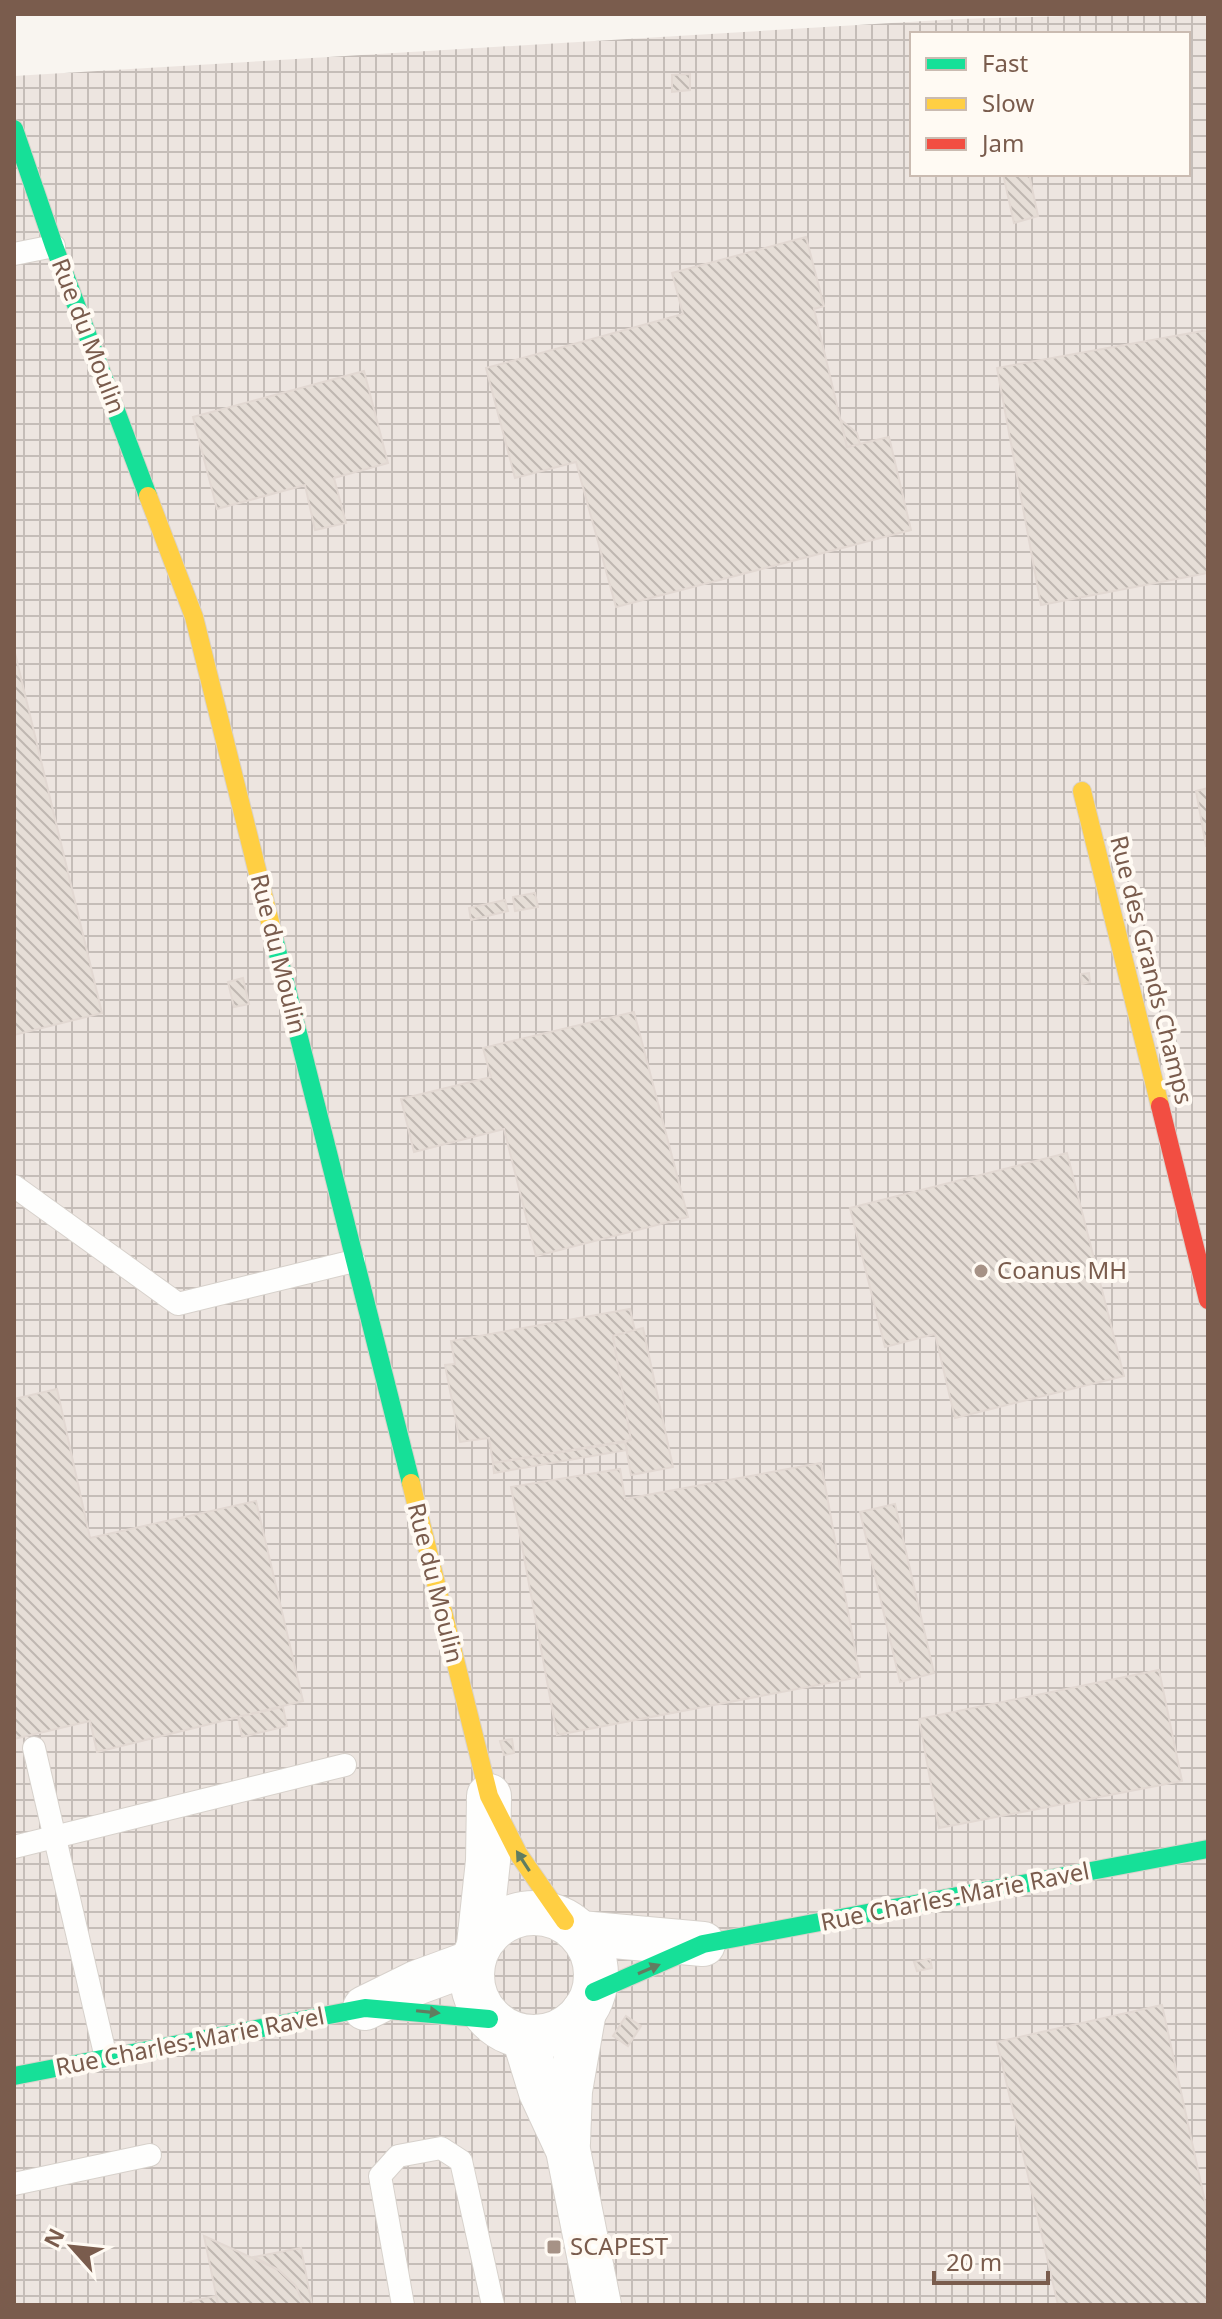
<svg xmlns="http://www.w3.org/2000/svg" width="1222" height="2319" viewBox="0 0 1222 2319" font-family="'Noto Sans',sans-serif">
	<defs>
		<pattern id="industrial-grid" width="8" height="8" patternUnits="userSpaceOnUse" patternTransform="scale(2)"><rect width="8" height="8" fill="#ede5e0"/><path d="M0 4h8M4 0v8" fill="none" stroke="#c5bdb8"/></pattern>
		<pattern id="building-back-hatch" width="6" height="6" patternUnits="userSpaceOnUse" patternTransform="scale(2)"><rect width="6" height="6" fill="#e6ded7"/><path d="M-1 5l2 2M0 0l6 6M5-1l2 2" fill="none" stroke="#bfb7b1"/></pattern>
	</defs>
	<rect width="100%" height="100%" fill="#f9f5f0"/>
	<path fill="url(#industrial-grid)" fill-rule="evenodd" d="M1140,14H1208V2305H14V76L958,19ZM912,34H1188V174H912Z"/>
	<g fill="url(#building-back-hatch)" stroke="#e2d8d2" stroke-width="2">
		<polygon points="690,74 690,90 672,92 672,75"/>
		<polygon points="1003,174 1029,174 1038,216 1014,223"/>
		<polygon points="806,237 824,306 814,309 847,447 889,437 911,530 616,607 576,462 515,478 486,368 683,314 672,273"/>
		<polygon points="1208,330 1208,573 1041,605 997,368"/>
		<polygon points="364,371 388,463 334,478 346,523 315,530 305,485 217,509 193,417"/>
		<polygon points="841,420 857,433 860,444 847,447"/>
		<polygon points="14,649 102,1013 14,1035"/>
		<polygon points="1208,788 1208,846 1206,846 1196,791"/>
		<polygon points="535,893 538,907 515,911 513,897"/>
		<polygon points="505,900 508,911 471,920 469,908"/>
		<polygon points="1089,973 1090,982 1082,984 1081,974"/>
		<polygon points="243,978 249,1004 234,1007 228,982"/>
		<polygon points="634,1012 688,1217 536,1256 504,1129 414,1152 401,1099 491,1077 483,1048"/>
		<polygon points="1067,1153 1124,1376 955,1418 935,1334 885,1347 850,1208"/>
		<polygon points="630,1309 635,1331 613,1336 631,1440 493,1463 489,1438 460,1442 445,1365 455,1364 451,1341"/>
		<polygon points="643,1328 673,1467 631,1475 625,1442 631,1440 613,1336"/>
		<polygon points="57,1389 90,1538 256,1501 303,1701 97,1752 90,1721 14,1739 14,1399"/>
		<polygon points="625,1442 627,1450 494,1473 493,1463"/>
		<polygon points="821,1463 860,1677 557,1735 511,1487 620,1469 625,1499"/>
		<polygon points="895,1504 934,1673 900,1682 860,1512"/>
		<polygon points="1159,1670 1182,1781 939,1828 919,1719"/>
		<polygon points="283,1707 287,1726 242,1737 238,1717"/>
		<polygon points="512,1739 514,1753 504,1755 500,1741"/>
		<polygon points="930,1959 932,1968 917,1971 914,1962"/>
		<polygon points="1162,2005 1208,2215 1208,2305 1058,2305 997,2042"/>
		<polygon points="626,2016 641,2026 628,2046 613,2036"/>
		<polygon points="204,2236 279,2270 296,2286 304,2305 215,2305 218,2304"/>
		<polygon points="301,2248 312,2305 304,2305 296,2286 279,2270 254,2257"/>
		<polygon points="216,2296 218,2304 179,2305 179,2304"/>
	</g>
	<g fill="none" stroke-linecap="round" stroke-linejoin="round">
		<defs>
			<g id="lane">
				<polyline points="14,254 54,246"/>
				<polyline points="14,1186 178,1304 354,1261"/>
				<polyline points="34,1748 106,2058"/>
				<polyline points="14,1847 345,1765"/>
				<polyline points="14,2184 150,2155"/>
				<polyline points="403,2305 380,2176 398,2156 441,2148 461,2161 493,2305"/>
			</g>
			<g id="street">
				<circle cx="534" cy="1975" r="62"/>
				<polyline points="580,1933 703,1944"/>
				<polyline points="479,1944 488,1861 489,1796"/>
				<polyline points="365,2008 416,1983 473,1962"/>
				<polyline points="524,2037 541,2092 568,2150 599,2305"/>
				<polyline points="568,2143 570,2091 584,2011"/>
			</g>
			<g id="fast">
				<polyline points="14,129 54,246 148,496"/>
				<polyline points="274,938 411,1483"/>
				<polyline points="594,1992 703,1944 1208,1849"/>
				<polyline points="14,2076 365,2008 489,2019"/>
			</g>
			<g id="slow">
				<polyline points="148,496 194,617 274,938"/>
				<polyline points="1082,791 1160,1106"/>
				<polyline points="411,1483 489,1796 519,1855 565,1921"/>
			</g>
			<polyline id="jam" points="1160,1106 1208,1300"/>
		</defs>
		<use href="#lane" stroke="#d7d1cb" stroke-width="24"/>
		<use href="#street" stroke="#d7d1cb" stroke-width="46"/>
		<use href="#fast" stroke="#d9d2cb" stroke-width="20"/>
		<use href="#slow" stroke="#d9d2cb" stroke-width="20"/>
		<use href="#jam" stroke="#d9d2cb" stroke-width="20"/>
		<use href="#lane" stroke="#fefefd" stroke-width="22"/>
		<use href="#street" stroke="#fefefd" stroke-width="44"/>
		<use href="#fast" stroke="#16e098" stroke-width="18"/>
		<use href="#slow" stroke="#ffcf43" stroke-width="18"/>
		<use href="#jam" stroke="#f24e42" stroke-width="18"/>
	</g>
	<defs><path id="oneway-solid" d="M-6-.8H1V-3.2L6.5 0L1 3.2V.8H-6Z" transform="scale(2)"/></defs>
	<g fill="#617d60">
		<use href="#oneway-solid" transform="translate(523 1861) rotate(-123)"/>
		<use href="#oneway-solid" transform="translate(649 1969) rotate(-23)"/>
		<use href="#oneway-solid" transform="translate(428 2012) rotate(6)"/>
	</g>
	<g fill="#a69286" stroke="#fffaf3" stroke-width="3">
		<circle cx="981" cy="1271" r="8"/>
		<rect x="546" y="2239" width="16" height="16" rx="4"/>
	</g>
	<g text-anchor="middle" stroke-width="8" stroke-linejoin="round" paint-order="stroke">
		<g font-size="24" fill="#7a5c4d" stroke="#fffaf3">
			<text transform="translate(88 336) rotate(69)" y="8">Rue du Moulin</text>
			<text transform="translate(278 954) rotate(76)" y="8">Rue du Moulin</text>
			<text transform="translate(1151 970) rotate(76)" y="8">Rue des Grands Champs</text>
			<text transform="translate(435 1583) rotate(76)" y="8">Rue du Moulin</text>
			<text transform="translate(955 1897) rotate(-11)" y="8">Rue Charles-Marie Ravel</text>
			<text transform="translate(190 2042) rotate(-11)" y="8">Rue Charles-Marie Ravel</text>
		</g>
		<g font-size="24" fill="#7a5c4d" stroke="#fffaf3" text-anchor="start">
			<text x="997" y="1279">Coanus MH</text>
			<text x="570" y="2255">SCAPEST</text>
		</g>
	</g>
	<rect width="1222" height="2319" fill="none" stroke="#7a5c4d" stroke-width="32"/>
	<rect x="910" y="32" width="280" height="144" fill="#fffaf3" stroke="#cabbb1" stroke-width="2"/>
	<rect x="926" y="58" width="40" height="12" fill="#16e098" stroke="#cabbb1" stroke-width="2"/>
	<text x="982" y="72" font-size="24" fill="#7a5c4d">Fast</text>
	<rect x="926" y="98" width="40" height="12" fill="#ffcf43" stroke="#cabbb1" stroke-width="2"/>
	<text x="982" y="112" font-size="24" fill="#7a5c4d">Slow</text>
	<rect x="926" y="138" width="40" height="12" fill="#f24e42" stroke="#cabbb1" stroke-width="2"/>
	<text x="982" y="152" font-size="24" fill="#7a5c4d">Jam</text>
	<g transform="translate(72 2247) rotate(297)" stroke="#fffaf3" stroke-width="6" paint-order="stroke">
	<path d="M0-6L14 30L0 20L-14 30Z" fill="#7a5c4d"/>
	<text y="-12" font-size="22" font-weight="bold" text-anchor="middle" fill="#7a5c4d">N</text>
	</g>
	<path d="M934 2271v12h114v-12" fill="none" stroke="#7a5c4d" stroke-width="4"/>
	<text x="946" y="2271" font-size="24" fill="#7a5c4d" stroke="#fffaf3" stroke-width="6" paint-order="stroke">20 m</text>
</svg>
